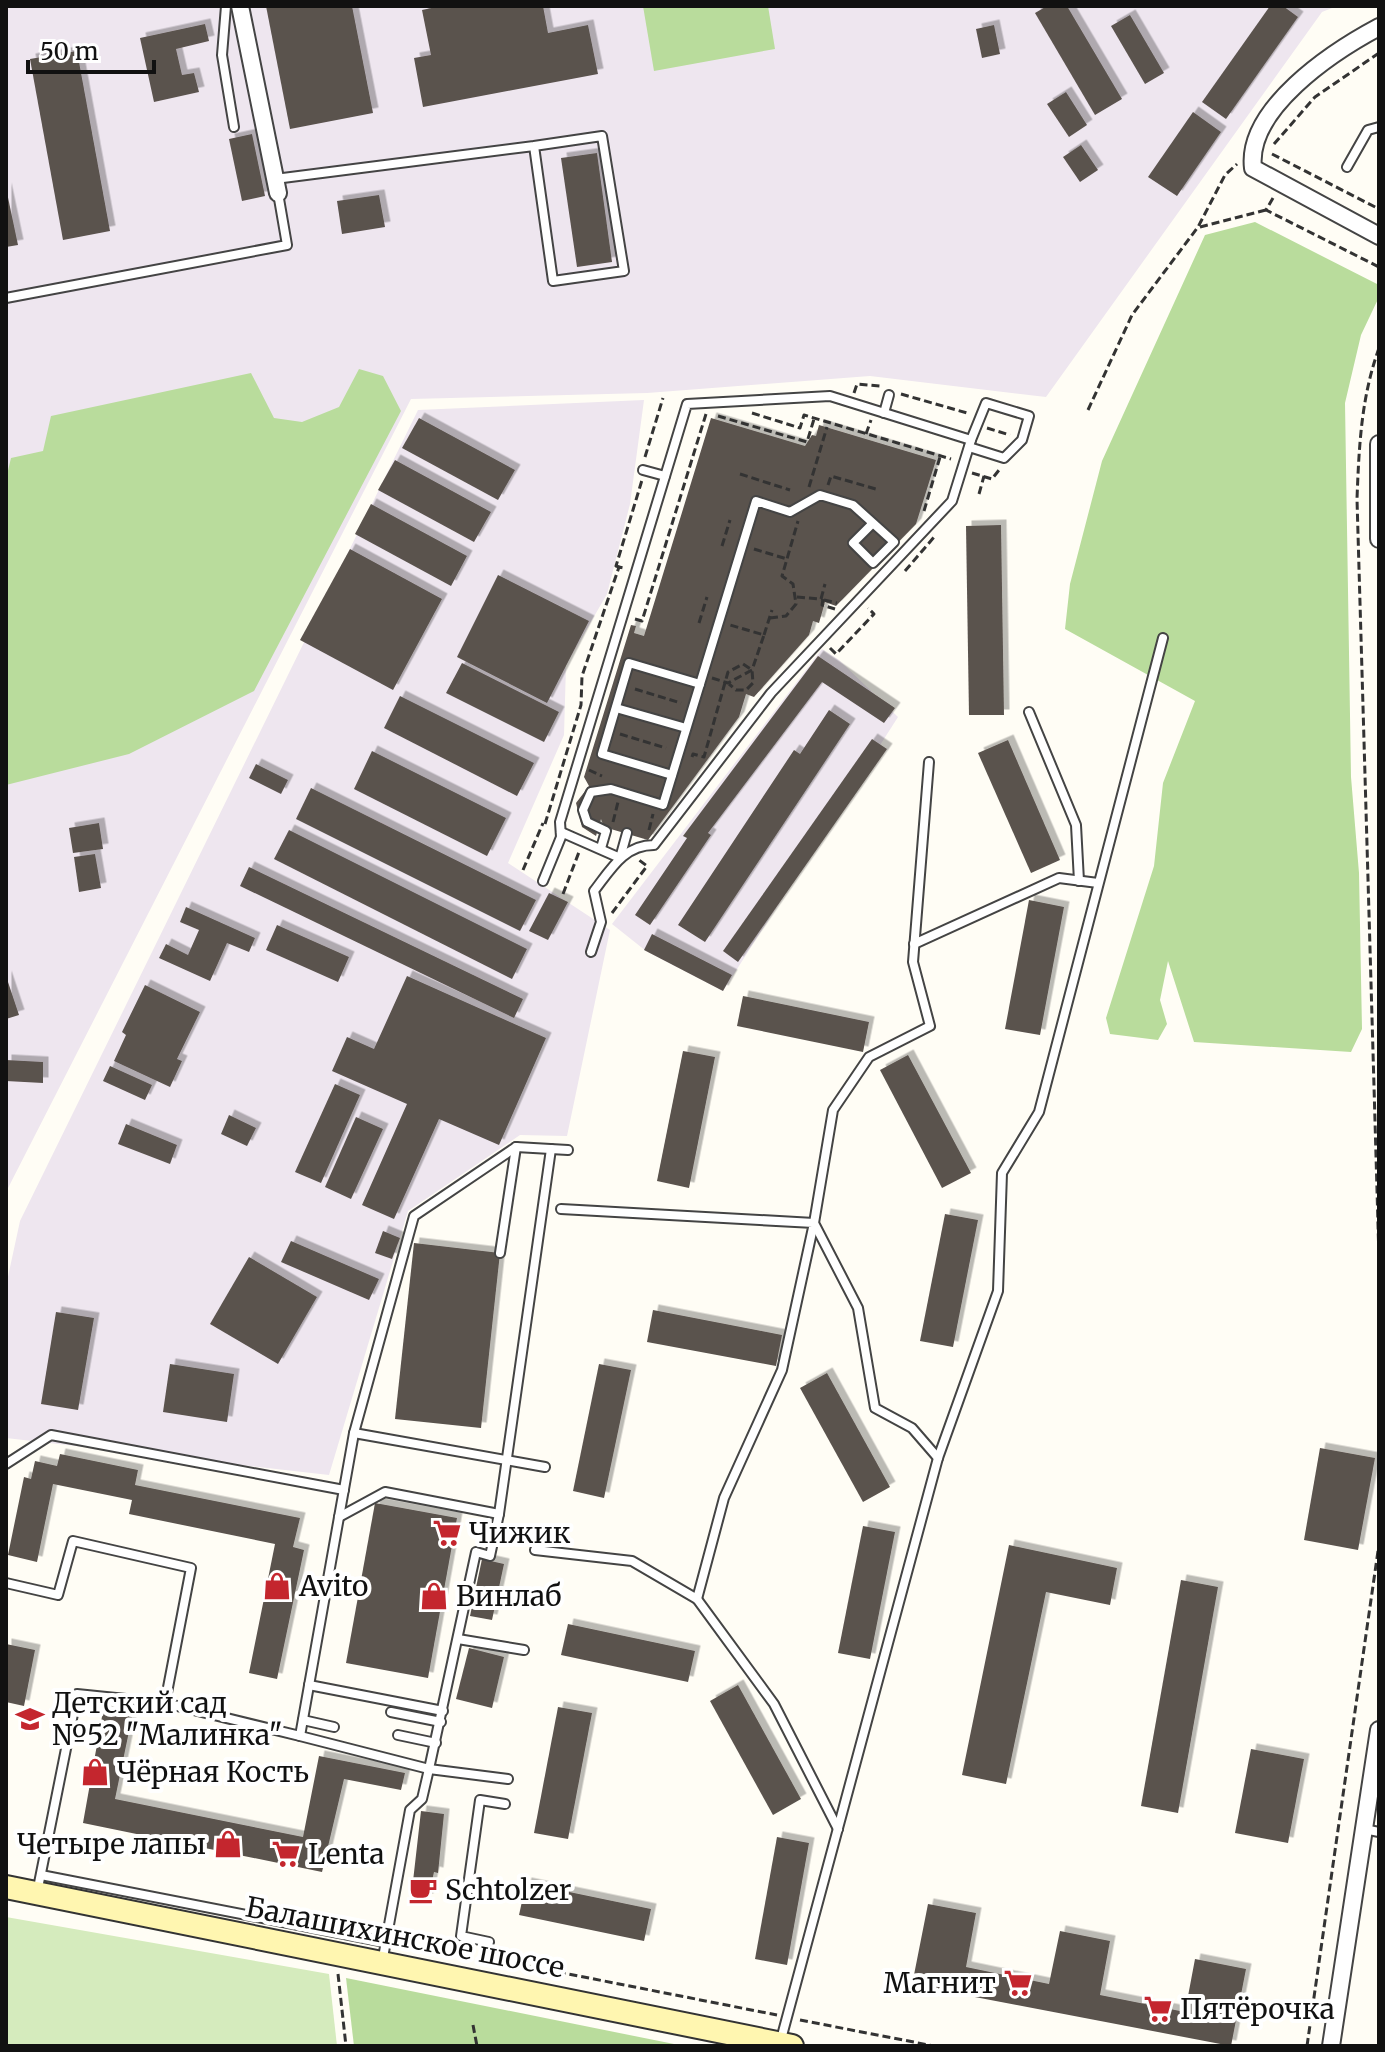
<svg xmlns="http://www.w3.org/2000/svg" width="1385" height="2052" viewBox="0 0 1385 2052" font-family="Merriweather,serif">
	<defs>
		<filter id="shadow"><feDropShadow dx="5.5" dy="-5.5" stdDeviation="0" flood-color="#0004"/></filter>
	</defs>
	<rect width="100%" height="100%" fill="#fffdf5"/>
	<g fill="#eee6ef">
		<polygon points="6,6 1337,6 1322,12 1046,397 870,376 647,393 411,399 6,1192"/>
		<polygon points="644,400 630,504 607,594 566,665 564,735 508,863 610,930 567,1136 520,1135 408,1211 329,1475 6,1438 6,1286 20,1221 418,410"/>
		<polygon points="822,649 839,660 898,717 723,991 646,951 612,924"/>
	</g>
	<polygon fill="#d5ebbd" points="6,1917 329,1974 337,2046 6,2046"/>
	<g fill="#b9dc9c">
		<polygon points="643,6 768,6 775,49 654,71"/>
		<polygon points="1255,222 1379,285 1379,297 1361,335 1345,403 1351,777 1359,873 1362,1029 1351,1052 1194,1042 1168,961 1160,1000 1167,1024 1158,1040 1110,1034 1106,1018 1154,866 1163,783 1195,701 1065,629 1070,584 1102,461 1205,235"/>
		<polygon points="359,369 383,376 401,411 254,691 129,754 6,785 6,479 11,458 43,451 51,416 251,373 274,418 302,422 339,407"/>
		<polygon points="346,1978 684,2046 354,2046"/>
	</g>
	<g fill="#5a524d" filter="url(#shadow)">
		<polygon points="266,6 352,6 373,113 290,129"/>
		<polygon points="441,6 543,6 548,33 588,25 598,74 423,107 414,58 431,55 422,10"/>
		<polygon points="1047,6 1067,6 1122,99 1095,115 1035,13"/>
		<polygon points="1270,6 1283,6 1298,17 1226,119 1202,102"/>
		<polygon points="1130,15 1164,73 1145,84 1111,26"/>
		<polygon points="205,24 209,41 176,49 182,75 194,73 199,92 154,102 140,38"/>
		<polygon points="994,25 1000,54 982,58 976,29"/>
		<polygon points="77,51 110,231 63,240 30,59"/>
		<polygon points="1066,92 1087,125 1069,137 1047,104"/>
		<polygon points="1193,112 1221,132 1177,196 1148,177"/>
		<polygon points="252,134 265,196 242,201 229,139"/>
		<polygon points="1081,145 1098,170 1080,182 1063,157"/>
		<polygon points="597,153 612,262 577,267 561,158"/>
		<polygon points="6,188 18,245 6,247"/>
		<polygon points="379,195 385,227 342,234 337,201"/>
		<polygon points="419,418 515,470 498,500 402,448"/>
		<polygon points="711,418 805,446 812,435 816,436 819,425 936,460 916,524 836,606 825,602 819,623 813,621 809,635 754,697 746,694 739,717 648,840 604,827 601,819 596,836 582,827 576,803 589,786 584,777 631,625 636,626 634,633 644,636"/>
		<polygon points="395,460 491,512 474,542 378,490"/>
		<polygon points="371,504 467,556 451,586 355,534"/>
		<polygon points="1001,525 1004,715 969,715 966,526"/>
		<polygon points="350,549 442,599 393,690 300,640"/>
		<polygon points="498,575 589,621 547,703 457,657"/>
		<polygon points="818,656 895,708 884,723 822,682 708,833 711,835 650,925 635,915 687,838 683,836"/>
		<polygon points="462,663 559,712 544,742 446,693"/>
		<polygon points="400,696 534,763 517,796 384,728"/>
		<polygon points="829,710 850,724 705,942 678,925 794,750 800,754"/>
		<polygon points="872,739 887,749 738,962 723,951"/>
		<polygon points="1008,740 1060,860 1031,873 978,753"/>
		<polygon points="372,751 506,818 487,856 354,789"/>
		<polygon points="256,764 288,780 281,794 249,778"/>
		<polygon points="311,788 536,900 520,931 296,819"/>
		<polygon points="99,823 103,849 73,853 69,828"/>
		<polygon points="289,830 527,949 512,979 274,859"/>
		<polygon points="95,854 101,888 79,892 74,857"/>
		<polygon points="249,867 523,999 514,1018 240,886"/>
		<polygon points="549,893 568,902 548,940 529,931"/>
		<polygon points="1029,900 1064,907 1040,1035 1005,1029"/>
		<polygon points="186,907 255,938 249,952 227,943 210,981 159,958 166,944 188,955 199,930 180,922"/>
		<polygon points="277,925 349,957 338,982 266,950"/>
		<polygon points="652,934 732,975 723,991 644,950"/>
		<polygon points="6,976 19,1015 6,1019"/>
		<polygon points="407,976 546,1038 499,1145 439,1119 394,1219 362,1205 407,1104 332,1071 347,1037 374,1049"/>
		<polygon points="145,985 200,1012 177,1059 182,1061 170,1087 114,1061 126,1035 122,1032"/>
		<polygon points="743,996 869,1022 863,1052 737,1026"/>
		<polygon points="683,1051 715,1057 689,1188 657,1181"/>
		<polygon points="908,1055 971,1173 942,1188 880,1070"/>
		<polygon points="6,1060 43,1062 43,1083 6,1081"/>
		<polygon points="110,1066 152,1085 145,1100 103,1081"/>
		<polygon points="335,1084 360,1095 321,1183 295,1172"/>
		<polygon points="229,1115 256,1128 247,1146 221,1134"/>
		<polygon points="356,1117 383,1129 351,1199 325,1187"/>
		<polygon points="126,1124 177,1145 170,1164 118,1144"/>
		<polygon points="945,1214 978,1220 953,1347 920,1341"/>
		<polygon points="383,1231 400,1238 392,1259 375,1253"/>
		<polygon points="291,1241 379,1279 369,1300 281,1262"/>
		<polygon points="414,1243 500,1253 481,1428 395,1419"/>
		<polygon points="249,1257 317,1297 278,1364 210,1324"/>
		<polygon points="653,1310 782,1335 776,1366 647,1342"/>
		<polygon points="56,1312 94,1318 78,1410 41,1404"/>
		<polygon points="170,1364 234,1374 227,1422 163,1412"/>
		<polygon points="599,1364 631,1370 604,1498 573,1491"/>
		<polygon points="827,1373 890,1487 863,1502 800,1388"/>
		<polygon points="1320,1448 1375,1458 1358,1550 1304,1540"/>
		<polygon points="60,1454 138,1470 135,1485 300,1518 293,1547 304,1550 277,1679 249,1673 275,1544 129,1514 132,1500 53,1484 37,1562 8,1555 24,1477 31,1479 35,1461 57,1466"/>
		<polygon points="375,1503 457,1518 428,1678 346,1663"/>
		<polygon points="863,1526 895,1532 870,1659 838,1653"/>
		<polygon points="1009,1545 1117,1568 1110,1605 1046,1592 1006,1784 962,1775"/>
		<polygon points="482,1559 504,1564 492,1620 470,1616"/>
		<polygon points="1181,1580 1218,1587 1178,1813 1141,1806"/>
		<polygon points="568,1624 695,1651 688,1682 561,1655"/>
		<polygon points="6,1644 35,1650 24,1706 6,1702"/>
		<polygon points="469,1648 504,1657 492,1708 456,1699"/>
		<polygon points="738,1685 801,1799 773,1815 710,1701"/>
		<polygon points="558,1707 592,1713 568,1839 534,1833"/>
		<polygon points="103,1711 132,1717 115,1799 303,1837 319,1756 405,1773 401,1790 344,1779 322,1872 83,1823"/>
		<polygon points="1251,1749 1304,1759 1288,1843 1235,1833"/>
		<polygon points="421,1811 444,1814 438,1873 434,1872 428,1899 418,1898 412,1890"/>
		<polygon points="777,1837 809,1843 787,1965 755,1959"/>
		<polygon points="526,1883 651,1909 644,1941 519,1915"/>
		<polygon points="928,1904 976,1913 966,1967 1049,1984 1060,1931 1110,1941 1100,1995 1185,2012 1195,1959 1246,1969 1231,2046 912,1985"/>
	</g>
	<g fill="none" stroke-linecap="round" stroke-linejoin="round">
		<defs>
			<g id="lane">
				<polyline points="226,6 222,55 234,127"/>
				<polyline points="1347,167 1368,130 1379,127"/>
				<polyline points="275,179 534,146 553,281 624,271 602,136 534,146"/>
				<polyline points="6,298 287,245 278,193"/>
				<polyline points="884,413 889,395"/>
				<polyline points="969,447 1004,458 1022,440 1029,416 986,403 971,440"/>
				<polyline points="643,470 665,476"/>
				<polyline points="616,708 686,728"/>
				<polyline points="1029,712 1076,825 1079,881"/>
				<polyline points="929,762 913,962 930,1026 869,1057 833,1110 814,1223 858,1308 875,1408 912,1428 938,1458"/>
				<polyline points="672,775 602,754 629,663 700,684"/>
				<polyline points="561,832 620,858 627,833"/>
				<polyline points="601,848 606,831 587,822 583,810 591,792 611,789 663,805 756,501 790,512 820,495 853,505 894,542 873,563 853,543 873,523"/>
				<path d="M543,881L561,837L560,822L687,404L830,396L971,440L952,501L771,693L654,845C624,845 611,869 594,891L601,922L591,952"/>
				<polyline points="914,944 1059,878 1098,883"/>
				<polyline points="500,1253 516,1147"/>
				<polyline points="354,1433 414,1216 516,1147 568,1150"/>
				<polyline points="6,1464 51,1435 344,1490"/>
				<polyline points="339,1517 385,1492 499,1514"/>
				<polyline points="535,1550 632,1561 697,1599 724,1498 782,1370 814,1223 561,1209"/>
				<polyline points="6,1583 58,1595 73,1541 191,1568 165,1703 300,1736 354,1433 545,1467"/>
				<polyline points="697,1599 774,1704 838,1829"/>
				<polyline points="458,1639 524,1650"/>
				<polyline points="309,1685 443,1711"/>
				<polyline points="391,1712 441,1722"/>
				<polyline points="303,1720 334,1727"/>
				<polyline points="398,1735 436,1743"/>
				<polyline points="300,1736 429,1769 476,1552 490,1556 499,1514 551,1149"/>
				<polyline points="1364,1829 1379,1832"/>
				<polyline points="41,1875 385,1942"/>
				<polyline points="37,1893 77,1694 165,1703"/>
				<polyline points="489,1942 461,1936 480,1800 505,1804"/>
				<polyline points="382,1963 410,1810 422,1799 429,1769 508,1779"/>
				<polyline points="780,2043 938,1458 998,1291 1002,1173 1039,1112 1163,638"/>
			</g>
			<g id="street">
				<polyline points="240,6 278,193"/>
				<path d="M1379,27C1332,52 1246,109 1253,168L1379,236"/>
				<polyline points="1379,444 1379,539"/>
				<polyline points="1331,2046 1379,1730"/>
			</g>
			<polyline id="secondary" points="6,1887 792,2046"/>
		</defs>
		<use href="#lane" stroke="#444" stroke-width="12"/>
		<use href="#street" stroke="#444" stroke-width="20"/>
		<use href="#secondary" stroke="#333" stroke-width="26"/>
		<g stroke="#333" stroke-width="3" stroke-dasharray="8 4" stroke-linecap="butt">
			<polyline points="1274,144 1315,97 1379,53"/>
			<polyline points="1272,154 1379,209"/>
			<polyline points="1273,198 1266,210 1379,267"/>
			<polyline points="1200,227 1266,210"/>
			<path d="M1379,348C1361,398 1359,447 1357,499L1379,1259"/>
			<polyline points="854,393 857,384 880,386"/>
			<polyline points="901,394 967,413"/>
			<polyline points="1088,410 1132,315 1198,227 1225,175 1237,164"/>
			<polyline points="752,413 800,428 804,415 951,459"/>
			<polyline points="718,416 807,442 814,419"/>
			<polyline points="987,428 1010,435"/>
			<polyline points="866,434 871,420"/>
			<polyline points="645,457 663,398"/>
			<polyline points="972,473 992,479 999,470"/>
			<polyline points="740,474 790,490"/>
			<polyline points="828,485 831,476 879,490"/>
			<polyline points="809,487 827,427"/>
			<polyline points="979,494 984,476"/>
			<polyline points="924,511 940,457"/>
			<polyline points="722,546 730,520"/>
			<polyline points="754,549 787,559"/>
			<polyline points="619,567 616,566 642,480"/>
			<polyline points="905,571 935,536"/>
			<polyline points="797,597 821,599 825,584"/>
			<polyline points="823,599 822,605 835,609"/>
			<polyline points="824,600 837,603"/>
			<polyline points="770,618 786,616 796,604 793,584 782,576 798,521"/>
			<polyline points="635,619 642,621 706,414"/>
			<polyline points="699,623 707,597"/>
			<polyline points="764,635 772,610"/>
			<polyline points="830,648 836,654 874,614 868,608"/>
			<polyline points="712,678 728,683 752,670 764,635 730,625"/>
			<polyline points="635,689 681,703"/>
			<polyline points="620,734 666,748"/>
			<polyline points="692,757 693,754 704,757 728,672 743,664 752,670 753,683 746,690 736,690 729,684"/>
			<polyline points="589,770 602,776"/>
			<polyline points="613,822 618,802"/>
			<polyline points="545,824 581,705 582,676 619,567 624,568"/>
			<polyline points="649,830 653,814"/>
			<polyline points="523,870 543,823"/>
			<polyline points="563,894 579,852"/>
			<polyline points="612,913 647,866 639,860"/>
			<polyline points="487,1958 777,2015"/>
			<polyline points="338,1974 346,2046"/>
			<polyline points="800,2020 934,2046"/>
			<polyline points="473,2025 477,2046"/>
			<polyline points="1307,2046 1379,1544"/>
		</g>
		<use href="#lane" stroke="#fff" stroke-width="8"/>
		<use href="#street" stroke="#fff" stroke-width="16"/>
		<use href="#secondary" stroke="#fff6b0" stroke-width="22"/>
	</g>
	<defs>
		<symbol id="supermarket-bare" viewBox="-9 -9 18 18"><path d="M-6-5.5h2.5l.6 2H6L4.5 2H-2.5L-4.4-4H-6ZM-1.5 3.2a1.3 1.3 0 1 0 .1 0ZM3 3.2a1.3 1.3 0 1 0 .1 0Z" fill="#c4262e" stroke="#fff" stroke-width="2.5" paint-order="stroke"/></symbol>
		<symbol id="shop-bare" viewBox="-9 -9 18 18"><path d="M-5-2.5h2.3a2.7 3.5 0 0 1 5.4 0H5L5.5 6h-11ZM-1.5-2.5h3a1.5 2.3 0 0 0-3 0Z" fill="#c4262e" stroke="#fff" stroke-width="2.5" paint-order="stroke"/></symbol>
		<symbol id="school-bare" viewBox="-9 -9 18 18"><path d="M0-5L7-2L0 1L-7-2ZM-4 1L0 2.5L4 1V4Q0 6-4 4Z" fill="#c4262e" stroke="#fff" stroke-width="2.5" paint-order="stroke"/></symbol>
		<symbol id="cafe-bare" viewBox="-9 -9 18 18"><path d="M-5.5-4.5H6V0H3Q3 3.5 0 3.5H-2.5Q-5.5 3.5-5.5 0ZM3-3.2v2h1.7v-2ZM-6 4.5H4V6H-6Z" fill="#c4262e" stroke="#fff" stroke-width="2.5" paint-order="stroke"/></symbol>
	</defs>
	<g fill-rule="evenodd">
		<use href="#supermarket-bare" x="427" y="1513" width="40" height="40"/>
		<use href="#shop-bare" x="257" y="1566" width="40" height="40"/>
		<use href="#shop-bare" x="414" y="1576" width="40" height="40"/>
		<use href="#school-bare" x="10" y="1699" width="40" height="40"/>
		<use href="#shop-bare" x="75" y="1752" width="40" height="40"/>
		<use href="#shop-bare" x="208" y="1824" width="40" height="40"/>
		<use href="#supermarket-bare" x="266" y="1834" width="40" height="40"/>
		<use href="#cafe-bare" x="403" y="1870" width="40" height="40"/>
		<use href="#supermarket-bare" x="998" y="1963" width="40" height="40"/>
		<use href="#supermarket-bare" x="1138" y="1989" width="40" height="40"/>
	</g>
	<g text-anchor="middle" stroke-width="8" stroke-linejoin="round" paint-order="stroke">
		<g font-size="28" fill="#111" stroke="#fff" text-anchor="start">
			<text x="469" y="1543">Чижик</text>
			<text x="299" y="1596">Avito</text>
			<text x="456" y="1606">Винлаб</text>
			<text x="52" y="1713">Детский сад<tspan x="52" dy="32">№52 "Малинка"</tspan></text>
			<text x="117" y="1782">Чёрная Кость</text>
			<text x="206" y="1854" text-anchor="end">Четыре лапы</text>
			<text x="308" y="1864">Lenta</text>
			<text x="445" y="1900">Schtolzer</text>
			<text x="996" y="1993" text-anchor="end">Магнит</text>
			<text x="1180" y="2019">Пятёрочка</text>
		</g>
		<g font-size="28" fill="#111" stroke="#fff">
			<text transform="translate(405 1937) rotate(11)" y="10">Балашихинское шоссе</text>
		</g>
	</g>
	<rect width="1385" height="2052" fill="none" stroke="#111111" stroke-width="16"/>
	<path d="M28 60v12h126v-12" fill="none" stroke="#111111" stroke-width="4"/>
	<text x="40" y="60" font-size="24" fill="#111111" stroke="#ffffff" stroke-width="6" paint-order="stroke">50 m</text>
</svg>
